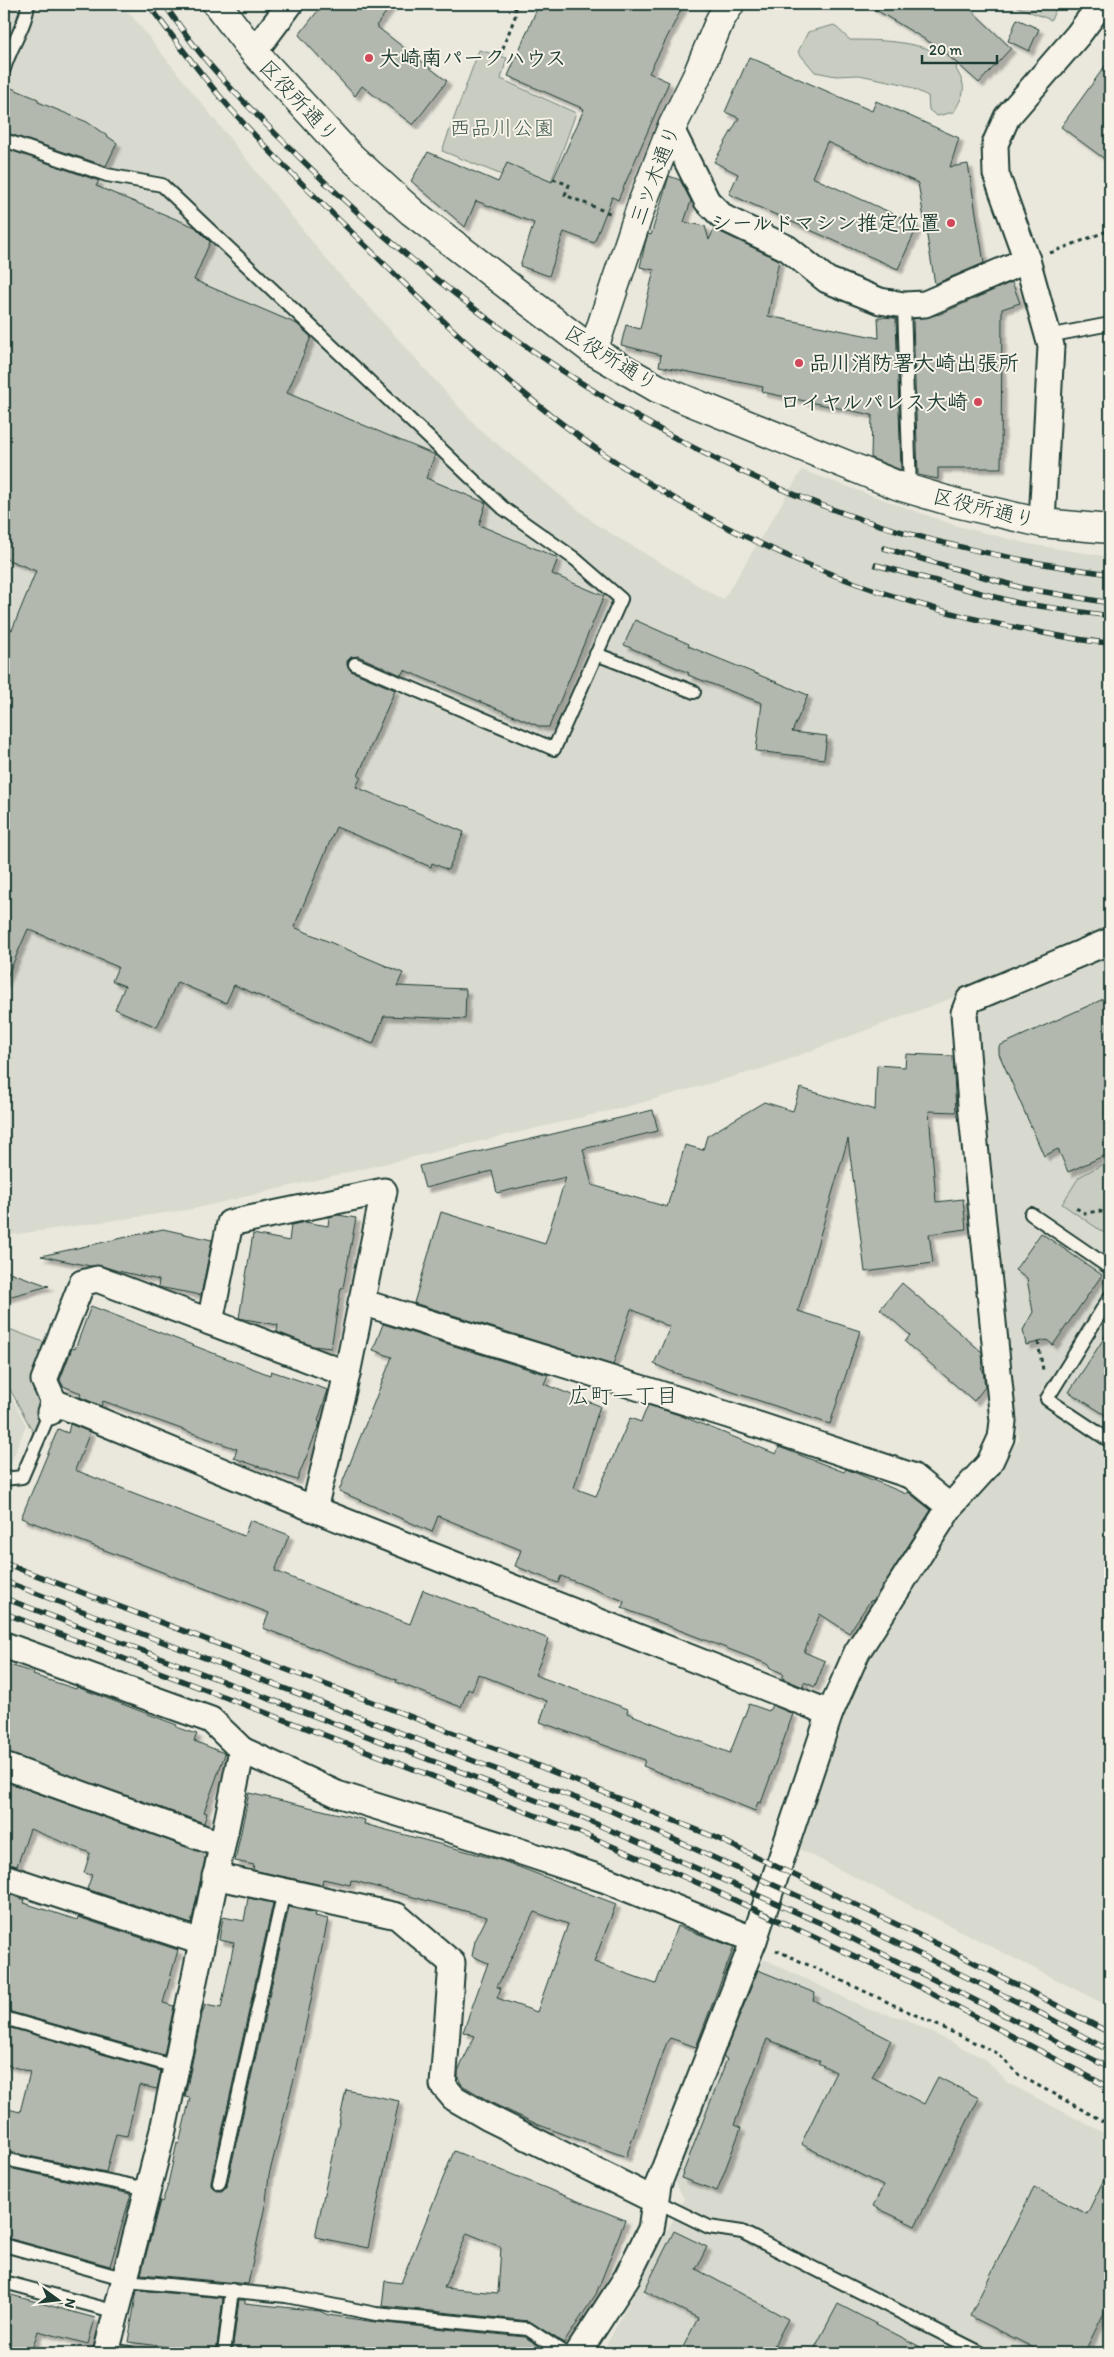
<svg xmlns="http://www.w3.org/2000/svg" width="1114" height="2357" viewBox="0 0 1114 2357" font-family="Itim,'Klee One',sans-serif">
	<defs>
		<filter id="shadow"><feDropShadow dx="4.5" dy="4.5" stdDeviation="1" flood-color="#0004"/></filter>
	</defs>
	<rect width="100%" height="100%" fill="#eae8dd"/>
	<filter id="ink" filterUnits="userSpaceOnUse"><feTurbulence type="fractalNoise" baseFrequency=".02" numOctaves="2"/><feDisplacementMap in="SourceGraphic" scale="10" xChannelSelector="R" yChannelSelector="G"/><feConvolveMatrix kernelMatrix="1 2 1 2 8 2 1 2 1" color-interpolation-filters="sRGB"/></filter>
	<g filter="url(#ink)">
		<g fill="#d9dacf">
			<polygon points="4,4 120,4 132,16 327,260 480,430 597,525 723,600 802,470 954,525 1029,544 1110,557 1110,932 1054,960 765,1068 630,1106 193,1209 4,1236"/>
			<polygon points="1110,947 1110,2007 795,1847 836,1717 877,1640 946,1535 1019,1440 972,1021 985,1002"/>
			<polygon points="4,1382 26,1425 4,1481"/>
			<polygon points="764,1959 870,2010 903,2018 985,2059 1008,2083 1110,2136 1110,2353 602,2353 684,2199 675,2181 701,2109"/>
		</g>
		<g fill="#c8ccc1" stroke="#74847a">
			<polygon points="1010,4 1058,4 1051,20"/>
			<path d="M834,25L850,40C881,40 911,41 939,53L952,42L961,45L956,69C968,89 964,93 954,112L937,116L929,110L928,96L903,84L859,75L836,76L815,72L798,52L808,32Z"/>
			<polygon points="479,50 507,58 501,79 576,113 547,193 442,151"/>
			<polygon points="1110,1160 1110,1237 1062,1204 1079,1177"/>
			<polygon points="4,1327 54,1346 50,1402 34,1434 4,1378"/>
		</g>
		<g fill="#b2b8ae" stroke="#1f3d34" fill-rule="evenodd" filter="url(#shadow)">
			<polygon points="323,4 392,4 376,26 447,81 413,125 362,86 355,96 299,35"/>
			<polygon points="539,4 684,4 649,73 669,82 618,200 612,197 594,243 564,232 549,276 520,266 534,223 476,201 465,227 411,181 428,152 498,182 507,163 552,182 584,109 508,76"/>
			<polygon points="866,4 965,4 1011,48 979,83 941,49"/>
			<polygon points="1017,19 1039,29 1029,51 1008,41"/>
			<polygon points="749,57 872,111 876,101 959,138 950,167 968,164 984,263 935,284 918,183 827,142 812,177 918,225 898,269 729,194 738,174 714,162 739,118 725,112"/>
			<polygon points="1110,59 1110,163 1061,127"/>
			<polygon points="4,85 38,99 38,102 87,122 117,143 106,166 4,132"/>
			<polygon points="4,148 99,181 96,186 195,227 210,242 194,280 297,324 311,337 287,393 435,455 426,478 486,503 479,525 558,558 552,574 604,596 549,727 541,727 404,670 401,675 358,656 351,657 347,661 347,665 351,671 395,690 358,776 361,777 356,787 464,832 448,870 432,863 431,867 336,827 294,927 403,973 397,986 466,989 465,1019 384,1016 373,1044 234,985 226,1003 177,982 157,1027 115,1009 125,986 112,981 118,967 28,929 4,984 4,626 12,630 36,571 4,558"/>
			<polygon points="669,176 680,180 691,201 684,222 705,226 709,240 714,229 779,260 768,316 879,338 878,317 896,318 901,470 871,458 872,415 762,392 763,387 659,366 661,355 621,345 626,325 640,329 654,270 640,267 645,244 648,234 651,235"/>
			<polygon points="1012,282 1020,303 1002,309 1001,468 938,468 938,479 918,475 913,319 940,314"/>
			<polygon points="635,620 689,644 688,646 808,695 792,732 827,736 824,759 756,751 762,703 688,675 689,673 624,645"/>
			<polygon points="1110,996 1110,1153 1068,1172 1058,1149 1044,1156 999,1054 999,1046"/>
			<polygon points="906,1054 953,1056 956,1112 929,1111 936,1202 963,1199 966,1229 929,1234 933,1263 865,1272 848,1139 798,1311 860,1331 830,1424 675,1373 654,1364 670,1327 631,1309 613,1365 414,1303 441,1212 545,1244 566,1177 497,1193 492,1171 425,1188 419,1166 653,1110 658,1131 583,1149 592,1185 667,1207 685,1145 703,1150 707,1136 764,1102 793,1111 800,1088 875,1110 877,1065 905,1067"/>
			<polygon points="338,1215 356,1218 343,1288 341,1288 331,1348 313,1346 277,1332 278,1325 239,1318 253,1234 289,1241 291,1225 305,1222 328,1226 329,1217"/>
			<polygon points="163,1229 212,1240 201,1295 158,1287 159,1280 118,1271 102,1266 90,1266 41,1256"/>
			<polygon points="1041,1233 1102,1275 1053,1345 1047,1340 1026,1345 1023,1330 1033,1312 1027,1279 1015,1270"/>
			<polygon points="4,1270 26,1278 49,1286 4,1298"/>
			<polygon points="902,1283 982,1352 983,1366 981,1368 983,1370 985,1387 974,1401 905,1342 910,1335 880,1309"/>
			<polygon points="91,1306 270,1375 271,1371 328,1390 318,1421 320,1423 297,1480 234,1458 237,1449 103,1401 101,1406 80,1397 81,1393 63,1386 60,1380 72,1348 75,1349"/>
			<polygon points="383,1324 548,1375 544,1384 600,1406 574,1488 596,1496 630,1418 641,1422 648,1405 679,1415 776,1454 779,1447 844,1472 846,1469 856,1473 906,1494 908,1492 931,1510 874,1600 870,1601 849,1633 820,1614 804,1652 825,1661 815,1687 804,1682 803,1687 782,1678 784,1674 769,1667 770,1665 622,1608 624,1601 561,1576 558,1583 515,1566 521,1550 438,1516 432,1532 339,1491 392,1357 373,1350"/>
			<polygon points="1110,1329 1110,1418 1069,1392"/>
			<polygon points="70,1424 90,1432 75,1470 244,1536 250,1520 289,1535 275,1571 329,1593 410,1624 423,1590 549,1639 535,1675 628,1709 627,1713 730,1753 749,1704 769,1711 772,1705 793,1714 761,1803 758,1802 755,1811 643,1766 645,1760 540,1722 547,1701 478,1674 472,1691 468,1689 461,1707 396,1682 397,1680 263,1628 269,1613 21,1518 58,1429 68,1433"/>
			<polygon points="4,1663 34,1673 33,1675 76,1689 77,1687 177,1725 176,1727 197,1734 194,1741 224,1753 225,1754 204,1812 207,1813 204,1823 4,1752"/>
			<polygon points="4,1781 206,1854 191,1924 87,1889 92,1875 84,1873 90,1853 30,1829 17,1866 4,1863"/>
			<path d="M249,1793L365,1820L364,1824L503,1861L616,1904L594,1962L656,1984L677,1926L734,1947L696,2047L670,2038L667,2042L626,2157L539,2125L494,2104L462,2085L458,2078V2071L475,2036L463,2032L488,1963L472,1956L475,1941L487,1917L351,1880L350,1885L323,1879L322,1885L253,1870L254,1865L235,1861ZM534,1912L568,1924L537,2012L497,1998L501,1988L497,1987Z"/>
			<polygon points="4,1892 25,1900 24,1903 77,1920 78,1917 178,1950 163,2003 174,2006 164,2055 4,2010"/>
			<polygon points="248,1898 273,1903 211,2181 211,2186 217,2191 222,2191 227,2185 289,1907 316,1913 315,1916 328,1919 297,2067 269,2175 266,2201 248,2284 141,2274 160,2201 162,2202 167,2188 177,2143 179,2144 190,2098 185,2097 202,2014 205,2005 221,2008 234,1943 219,1940 223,1917 244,1921"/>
			<polygon points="758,1970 815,1993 813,2000 891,2040 872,2077 924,2104 938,2077 979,2098 915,2226 873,2206 883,2186 801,2144 836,2072 818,2063 820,2061 767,2039 734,2125 741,2128 717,2191 681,2178 727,2059 723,2057"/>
			<polygon points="4,2026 161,2071 157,2089 139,2085 127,2136 116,2134 106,2172 4,2151 4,2108 20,2112 30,2072 4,2064"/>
			<polygon points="346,2090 399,2101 368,2248 315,2237"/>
			<path d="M454,2151L625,2220L596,2294L564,2343L529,2321L382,2306L385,2281L401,2283ZM467,2233L501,2247L498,2293L444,2288Z"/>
			<polygon points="4,2167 131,2194 110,2266 4,2237"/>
			<polygon points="1110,2167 1110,2301 1084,2353 1044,2353 970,2316 1034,2187 1087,2214"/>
			<polygon points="674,2231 707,2247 696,2269 788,2319 770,2353 680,2353 698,2318 644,2291"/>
			<polygon points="137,2290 223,2298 216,2353 128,2342"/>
			<polygon points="4,2293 95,2318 88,2344 38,2331 31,2353 4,2353"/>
			<polygon points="239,2300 245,2300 245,2303 320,2311 328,2315 375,2322 525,2337 550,2353 232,2353"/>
			<polygon points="838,2304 932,2353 812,2353"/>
		</g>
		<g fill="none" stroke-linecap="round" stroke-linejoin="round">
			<defs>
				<g id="lane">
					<path d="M4,69C10,47 26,26 28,4"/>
					<polyline points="4,140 107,175 162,185 503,508 575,559 621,599 554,749 355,664"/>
					<polyline points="904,305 910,490"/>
					<polyline points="1048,336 1110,324"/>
					<polyline points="596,654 694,692"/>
					<polyline points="1031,1214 1110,1268"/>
					<polyline points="1110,1297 1047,1399 1110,1441"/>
					<polyline points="4,1479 22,1477 50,1412"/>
					<polyline points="4,2018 176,2067"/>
					<polyline points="4,2159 148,2189"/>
					<polyline points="219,2183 284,1891"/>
					<polyline points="654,2200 709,2227 742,2232 981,2353"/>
					<polyline points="4,2245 137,2282 286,2296 376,2314 528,2329 564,2353"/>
					<polyline points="4,2282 117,2312"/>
					<polyline points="107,2350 130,2353"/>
					<polyline points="224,2353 232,2290"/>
				</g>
				<g id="street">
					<polyline points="254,52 290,4"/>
					<polyline points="671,129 707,201 724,218 787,248 827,280 880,301 904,305 925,304 1027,260"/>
					<polyline points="1042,523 1051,346 1027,260 996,174 995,144 1007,117 1078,35 1101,4"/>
					<polyline points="361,1302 728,1415 912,1476 950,1507"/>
					<polyline points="210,1322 230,1223 384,1191 347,1374 314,1509"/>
					<polyline points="54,1402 44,1380 82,1283 97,1279 347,1374"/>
					<polyline points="50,1412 54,1402 314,1509 830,1713"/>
					<polyline points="4,1645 211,1720 242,1750 163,2130 106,2353"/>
					<polyline points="242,1750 337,1794 516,1850 606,1880 754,1940"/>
					<polyline points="4,1766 222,1845"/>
					<polyline points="215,1876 397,1916 452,1963 443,2085 454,2098 487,2117 654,2200"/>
					<polyline points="4,1877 201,1942"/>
					<polyline points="578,2353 627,2277 651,2229 658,2185 754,1940 830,1713 857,1652 950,1507 989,1464 1001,1438 1003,1421 971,1105 964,1013 969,1000 1110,941"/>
				</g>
				<g id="secondary">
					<polyline points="217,4 254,52 349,155 412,212 593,351 657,388 899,486 956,503 1042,523 1110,529"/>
					<polyline points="593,351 643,201 671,129 696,78 720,20 730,4"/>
				</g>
			</defs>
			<use href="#lane" stroke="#1f3d34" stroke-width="16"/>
			<use href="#street" stroke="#1f3d34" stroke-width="29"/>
			<use href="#secondary" stroke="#1f3d34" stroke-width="31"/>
			<g stroke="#1f3d34" stroke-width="3" stroke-dasharray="4 4" stroke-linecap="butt">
				<polyline points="500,56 516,14 514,4"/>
				<polyline points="553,179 569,185 565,195 612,214"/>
				<polyline points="1050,253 1110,230"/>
				<polyline points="1076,1208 1085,1213 1099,1211 1110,1215"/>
				<polyline points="1038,1342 1043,1370"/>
				<polyline points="776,1950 997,2053 1019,2075 1110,2125"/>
			</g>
			<use href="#lane" stroke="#f7f3e8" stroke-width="12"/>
			<use href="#street" stroke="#f7f3e8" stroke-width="25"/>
			<use href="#secondary" stroke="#f7f3e8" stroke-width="28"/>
			<defs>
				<g id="rail">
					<path d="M148,4C174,38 200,74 229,107C275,159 326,207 376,256C447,325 519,396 601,452C729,540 875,602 1028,630C1055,635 1082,641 1110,643"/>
					<path d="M164,4C177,22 190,41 205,59C233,93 267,125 299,157C454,310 653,449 860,519C940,545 1027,563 1110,574"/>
					<polyline points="884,548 1022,588 1110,603"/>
					<polyline points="876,565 1018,603 1110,616"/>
					<polyline points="4,1563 499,1750 717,1838 950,1950 1110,2033"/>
					<polyline points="4,1581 487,1766 609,1810 833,1912 1042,2014 1110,2051"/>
					<polyline points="4,1598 585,1819 825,1925 1110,2068"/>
					<polyline points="4,1613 579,1832 698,1883 912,1983 1110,2088"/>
				</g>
			</defs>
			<use href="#rail" stroke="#1f3d34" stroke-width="5.5"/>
			<use href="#rail" stroke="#f7f3e8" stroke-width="4" stroke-dasharray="11" stroke-linecap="butt"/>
		</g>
	</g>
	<g fill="#d1495b" stroke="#f7f3e8" stroke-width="2">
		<circle cx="369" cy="58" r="5"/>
		<circle cx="951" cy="223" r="5"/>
		<circle cx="799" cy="363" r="5"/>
		<circle cx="978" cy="402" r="5"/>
	</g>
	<g text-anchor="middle" stroke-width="4" stroke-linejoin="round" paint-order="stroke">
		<g font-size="21" font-weight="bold" fill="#1f3d34" stroke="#f7f3e8" text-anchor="start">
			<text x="379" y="65">大崎南パークハウス</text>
			<text x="941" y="230" text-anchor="end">シールドマシン推定位置</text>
			<text x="809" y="370">品川消防署大崎出張所</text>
			<text x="968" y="409" text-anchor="end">ロイヤルパレス大崎</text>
		</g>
		<g font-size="21" fill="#1f3d34" stroke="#f7f3e8">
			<text transform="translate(299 101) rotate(47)" y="7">区役所通り</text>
			<text transform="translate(655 175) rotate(-69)" y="7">三ツ木通り</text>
			<text transform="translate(611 358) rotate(32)" y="7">区役所通り</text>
			<text transform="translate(984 508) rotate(14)" y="7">区役所通り</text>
		</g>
		<g font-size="21" fill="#415a50" stroke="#f7f3e8">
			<text x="502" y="135">西品川公園</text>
		</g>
		<g font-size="22" fill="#1f3d34" stroke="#f7f3e8">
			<text x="623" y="1403">広町一丁目</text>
		</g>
	</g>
	<rect width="1114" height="2357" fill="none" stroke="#f7f3e8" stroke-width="20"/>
	<rect x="10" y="10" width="1094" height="2337" fill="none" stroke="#1f3d34" stroke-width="2" filter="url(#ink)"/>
	<g transform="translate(58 2300) rotate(105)" stroke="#f7f3e8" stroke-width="4" paint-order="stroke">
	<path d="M0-4L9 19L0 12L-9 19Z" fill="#1f3d34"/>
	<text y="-8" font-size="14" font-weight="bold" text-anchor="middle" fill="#1f3d34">N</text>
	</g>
	<path d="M922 55v8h75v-8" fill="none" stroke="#1f3d34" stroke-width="2.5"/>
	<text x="929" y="55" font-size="15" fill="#1f3d34" stroke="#f7f3e8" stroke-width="4" paint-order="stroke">20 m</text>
</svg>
